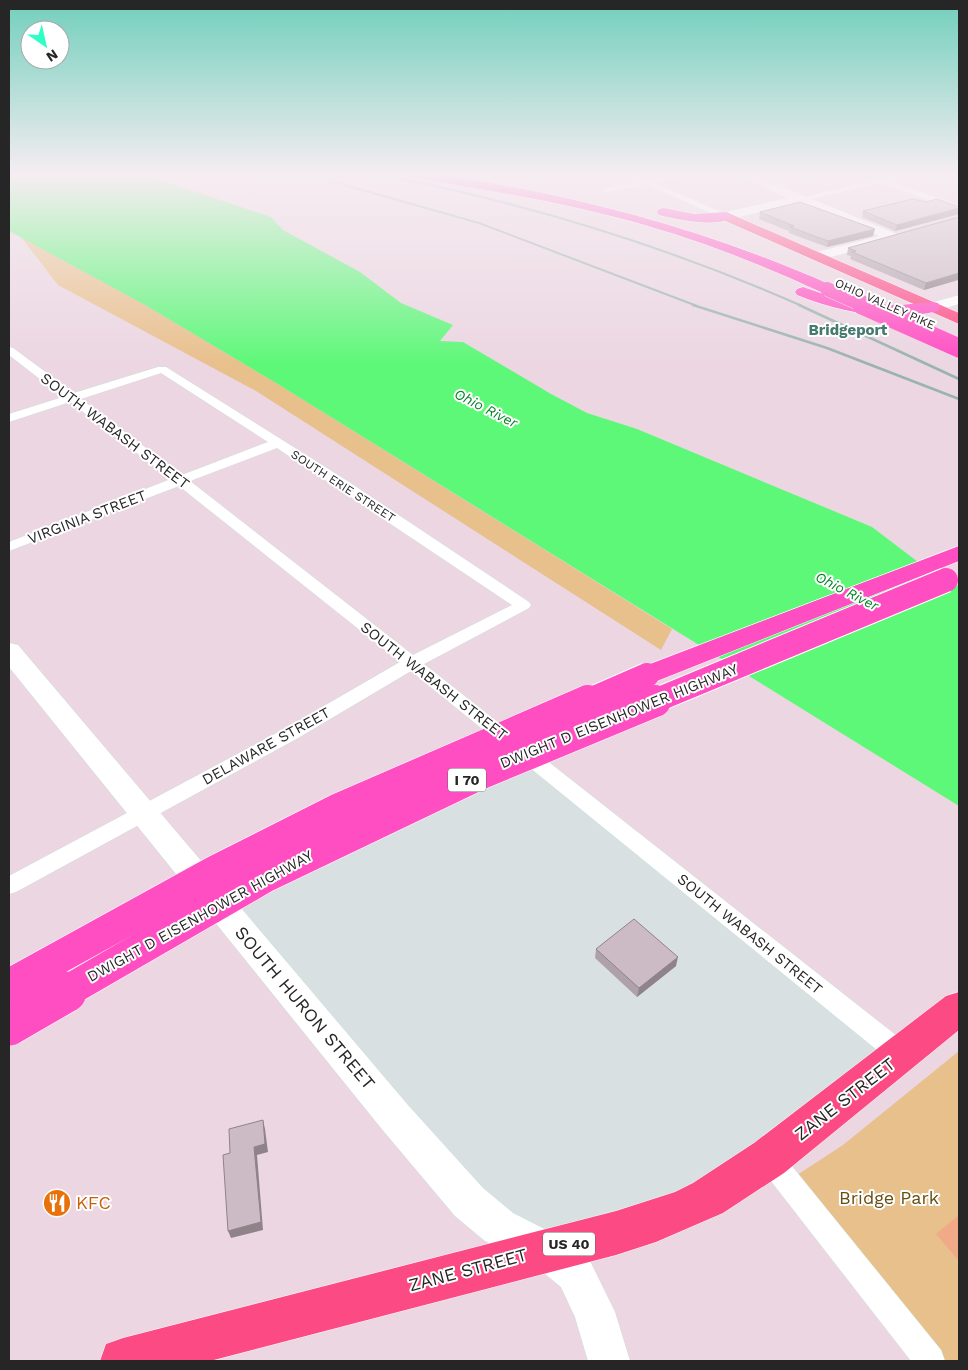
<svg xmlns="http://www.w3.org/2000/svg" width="968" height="1370" viewBox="0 0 968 1370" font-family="'Work Sans',sans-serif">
	<rect width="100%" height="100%" fill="#ebd6e1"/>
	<polygon fill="#d8e0e2" points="538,764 902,1055 708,1198 521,1239 229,917 298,879 416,820"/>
	<g fill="#e8c08c">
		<polygon points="21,237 145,305 276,383 672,629 661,650 256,391 58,285"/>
		<polygon points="959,1051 959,1361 930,1361 788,1181 843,1145"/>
	</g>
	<polygon fill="#f0aa87" points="959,1215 959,1261 936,1234"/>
	<polygon fill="#5ef879" points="9,173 139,173 271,217 283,230 360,272 401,303 453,325 440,341 463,342 551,394 587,413 637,429 872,527 951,587 959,585 959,806 276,383 145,305 9,231"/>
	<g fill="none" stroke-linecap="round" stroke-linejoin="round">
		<defs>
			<g id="street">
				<polygon points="620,173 630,173 647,180 682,173 696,173 695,175 655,183 730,216 729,218 723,218 646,185 602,193 602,189 638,182"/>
				<polygon points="903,173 916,173 890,181 959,205 959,211 880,183 799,202 795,199"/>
				<path d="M9,347L13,348L74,393L158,367H166L349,482L529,602L531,605L529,608L424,664L911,1047L914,1055L911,1063L902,1066L893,1063L411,671L298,738L16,892L9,894V876L286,728L400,662L179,486L9,551V542L171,479L70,402L9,422V414L63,397L9,355ZM161,373L268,442L182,475L81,399ZM277,448L512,605L413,655L190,481Z"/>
				<polygon points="769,1145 778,1149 941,1350 945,1361 911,1361 760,1167 756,1158 760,1149"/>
			</g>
			<g id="secondary">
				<polygon points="734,173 749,173 897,234 899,237 897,240 886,239 885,243 823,259 813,259 811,256 813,253 879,236 798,203 726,220 721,219 720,216 721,213 787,198"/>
				<polygon points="959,295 959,304 932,312 927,310 924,307 927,304"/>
				<polygon points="9,643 18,645 407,1104 483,1188 513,1213 566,1240 589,1259 615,1312 630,1361 588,1361 575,1317 561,1287 538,1268 485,1241 455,1216 381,1128 9,667"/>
			</g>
			<g id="primary">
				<polygon points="726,212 959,313 959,324 721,219 719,216"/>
				<polygon points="959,992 959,1030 784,1173 723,1213 656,1242 616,1255 210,1361 100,1361 106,1344 123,1338 616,1211 675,1192 693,1183 754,1143 946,996"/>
			</g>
			<g id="highway">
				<path d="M404,173C435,170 469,179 501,185C616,206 726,238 833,286L835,289L833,292H821C754,261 684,234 611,216C545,199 477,189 410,177Z"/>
				<path d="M664,208L694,214L726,212L733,216C723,229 674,219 659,215L657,212L659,209Z"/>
				<path d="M803,287L838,299L867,304L900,305L932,302L938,303L940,307L938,311C891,322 841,313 797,295L795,292L797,289Z"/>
				<polygon points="959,546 959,561 657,681 647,684 637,681 633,675 637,669"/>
			</g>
		</defs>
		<use href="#street" stroke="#cbe2db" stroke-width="1"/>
		<use href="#secondary" stroke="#cbe2db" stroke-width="1"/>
		<use href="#primary" stroke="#fff" stroke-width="1"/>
		<use href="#highway" stroke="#fff" stroke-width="1"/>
		<use href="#street" fill="#fff" fill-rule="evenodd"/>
		<use href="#secondary" fill="#fff" fill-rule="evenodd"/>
		<use href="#primary" fill="#fc4a84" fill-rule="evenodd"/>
		<use href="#highway" fill="#ff4dc2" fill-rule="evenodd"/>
		<g stroke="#99b3ad" stroke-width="2">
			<polyline points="302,173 479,223 697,306"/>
			<path d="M371,173C520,201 664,245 802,306"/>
		</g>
		<g stroke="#99b3ad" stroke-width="2.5">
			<polyline points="693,305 827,348 959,399"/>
			<polyline points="799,305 959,379"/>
		</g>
		<defs>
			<polyline id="highway-bridge-far4" points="827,289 865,306"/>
			<polyline id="highway-bridge-far3" points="862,305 959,348"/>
			<g id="highway-bridge-far2">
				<polyline points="585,702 647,675"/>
				<polyline points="652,702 946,580"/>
			</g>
			<g id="highway-bridge-far1">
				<polyline points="9,985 216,871 337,810 588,701"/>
				<polyline points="64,993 266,876 479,774 655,701"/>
			</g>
			<polyline id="highway-bridge" points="9,1025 66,992"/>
		</defs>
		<use href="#highway-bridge-far4" stroke="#fff" stroke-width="15" stroke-linecap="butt"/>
		<use href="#highway-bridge-far3" stroke="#fff" stroke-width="19" stroke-linecap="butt"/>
		<use href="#highway-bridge-far2" stroke="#fff" stroke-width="26" stroke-linecap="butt"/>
		<use href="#highway-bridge-far1" stroke="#fff" stroke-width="33" stroke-linecap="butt"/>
		<use href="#highway-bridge" stroke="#fff" stroke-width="42" stroke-linecap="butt"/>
		<use href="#highway-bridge-far4" stroke="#ff4dc2" stroke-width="14"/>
		<use href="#highway-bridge-far3" stroke="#ff4dc2" stroke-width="19"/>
		<use href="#highway-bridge-far2" stroke="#ff4dc2" stroke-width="24"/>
		<use href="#highway-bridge-far1" stroke="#ff4dc2" stroke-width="32"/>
		<use href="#highway-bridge" stroke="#ff4dc2" stroke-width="41"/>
	</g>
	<g fill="#afa1a9">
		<polygon points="926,202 959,207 959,215 959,214 895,231 862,217 863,211"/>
		<polygon points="760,212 873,236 827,247 789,233 789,231 759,219"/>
		<polygon points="959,217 959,280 958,280 924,290 850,259 851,256 847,255 848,248"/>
		<polygon points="596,949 676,966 637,997 595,958"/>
	</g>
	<g fill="#8f8389">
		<polygon points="959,208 959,214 895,231 897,225"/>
		<polygon points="875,229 873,236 827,247 828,241"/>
		<polygon points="959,273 958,280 924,290 926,283"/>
		<polygon points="678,957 676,966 637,997 639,988"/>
		<polygon points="263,1120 265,1129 268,1152 257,1155 263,1230 231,1238 228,1231"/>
	</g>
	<g fill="#ccbbc4" stroke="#8f8389">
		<polygon points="913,199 926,202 937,199 959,207 959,208 897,225 863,211"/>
		<polygon points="800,202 875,229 828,241 790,227 794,226 760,212"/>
		<polygon points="959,217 959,273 926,283 852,252 856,251 848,248"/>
		<polygon points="634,919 678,957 639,988 596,949"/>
		<polygon points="263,1120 265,1144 254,1147 261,1222 228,1231 223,1155 230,1153 229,1129"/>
	</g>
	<linearGradient id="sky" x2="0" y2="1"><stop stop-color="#71cfbc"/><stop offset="0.48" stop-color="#f6edf2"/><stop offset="1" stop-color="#f6edf2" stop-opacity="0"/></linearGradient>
	<rect width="968" height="364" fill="url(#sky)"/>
	<defs>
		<symbol id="restaurant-disc" viewBox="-11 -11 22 22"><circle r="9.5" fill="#e8710a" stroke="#fff"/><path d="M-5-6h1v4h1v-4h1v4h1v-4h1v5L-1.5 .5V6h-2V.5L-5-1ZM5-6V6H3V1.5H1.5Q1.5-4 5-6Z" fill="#fff"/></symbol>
	</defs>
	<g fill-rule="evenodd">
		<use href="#restaurant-disc" x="41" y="1187" width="32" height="32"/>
	</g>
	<g text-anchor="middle" stroke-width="4" stroke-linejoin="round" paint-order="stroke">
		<g font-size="12" fill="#262626" stroke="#fff">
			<text transform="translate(885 304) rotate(24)" y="4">OHIO VALLEY PIKE</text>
			<text transform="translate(343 486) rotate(33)" y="4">SOUTH ERIE STREET</text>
		</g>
		<g font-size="14" font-style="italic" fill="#058325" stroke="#fff">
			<text transform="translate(486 408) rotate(27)" y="5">Ohio River</text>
			<text transform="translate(847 591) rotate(27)" y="5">Ohio River</text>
		</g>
		<g fill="#fff" stroke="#676767" stroke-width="1">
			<rect x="448" y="768.5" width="38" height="23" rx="4"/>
			<rect x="543" y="1232.5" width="52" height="23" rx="4"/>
		</g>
		<g font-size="14" font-weight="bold" fill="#262626">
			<text x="467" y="785">I 70</text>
			<text x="569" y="1249">US 40</text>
		</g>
		<g font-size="15" font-weight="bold" fill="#447a6b" stroke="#fff">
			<text x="848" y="335">Bridgeport</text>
		</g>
		<g font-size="15" fill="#262626" stroke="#fff">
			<text transform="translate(115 431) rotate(37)" y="5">SOUTH WABASH STREET</text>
			<text transform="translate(87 517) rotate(-21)" y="5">VIRGINIA STREET</text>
			<text transform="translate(434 681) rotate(38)" y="5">SOUTH WABASH STREET</text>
			<text transform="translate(619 716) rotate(-22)" y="5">DWIGHT D EISENHOWER HIGHWAY</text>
			<text transform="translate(266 746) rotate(-29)" y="5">DELAWARE STREET</text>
			<text transform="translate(200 916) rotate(-29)" y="5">DWIGHT D EISENHOWER HIGHWAY</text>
			<text transform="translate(750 934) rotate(39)" y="5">SOUTH WABASH STREET</text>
		</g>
		<g font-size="18" fill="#262626" stroke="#fff">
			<text transform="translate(305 1008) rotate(50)" y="6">SOUTH HURON STREET</text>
			<text transform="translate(845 1099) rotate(-38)" y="6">ZANE STREET</text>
			<text transform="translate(468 1270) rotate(-15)" y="6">ZANE STREET</text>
		</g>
		<g font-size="18" fill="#674e13" stroke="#fff">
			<text x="889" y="1204">Bridge Park</text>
		</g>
		<g font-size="18" fill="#c56008" stroke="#fff" text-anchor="start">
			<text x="76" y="1209">KFC</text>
		</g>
	</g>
	<rect width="968" height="1370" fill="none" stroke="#262626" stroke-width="20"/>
	<g transform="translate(45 45) rotate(146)"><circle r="24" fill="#ffffff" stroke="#a8a8a8"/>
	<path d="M0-4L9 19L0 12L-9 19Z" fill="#2fffc5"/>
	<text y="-8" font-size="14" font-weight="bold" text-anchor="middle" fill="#262626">N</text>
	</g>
</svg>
